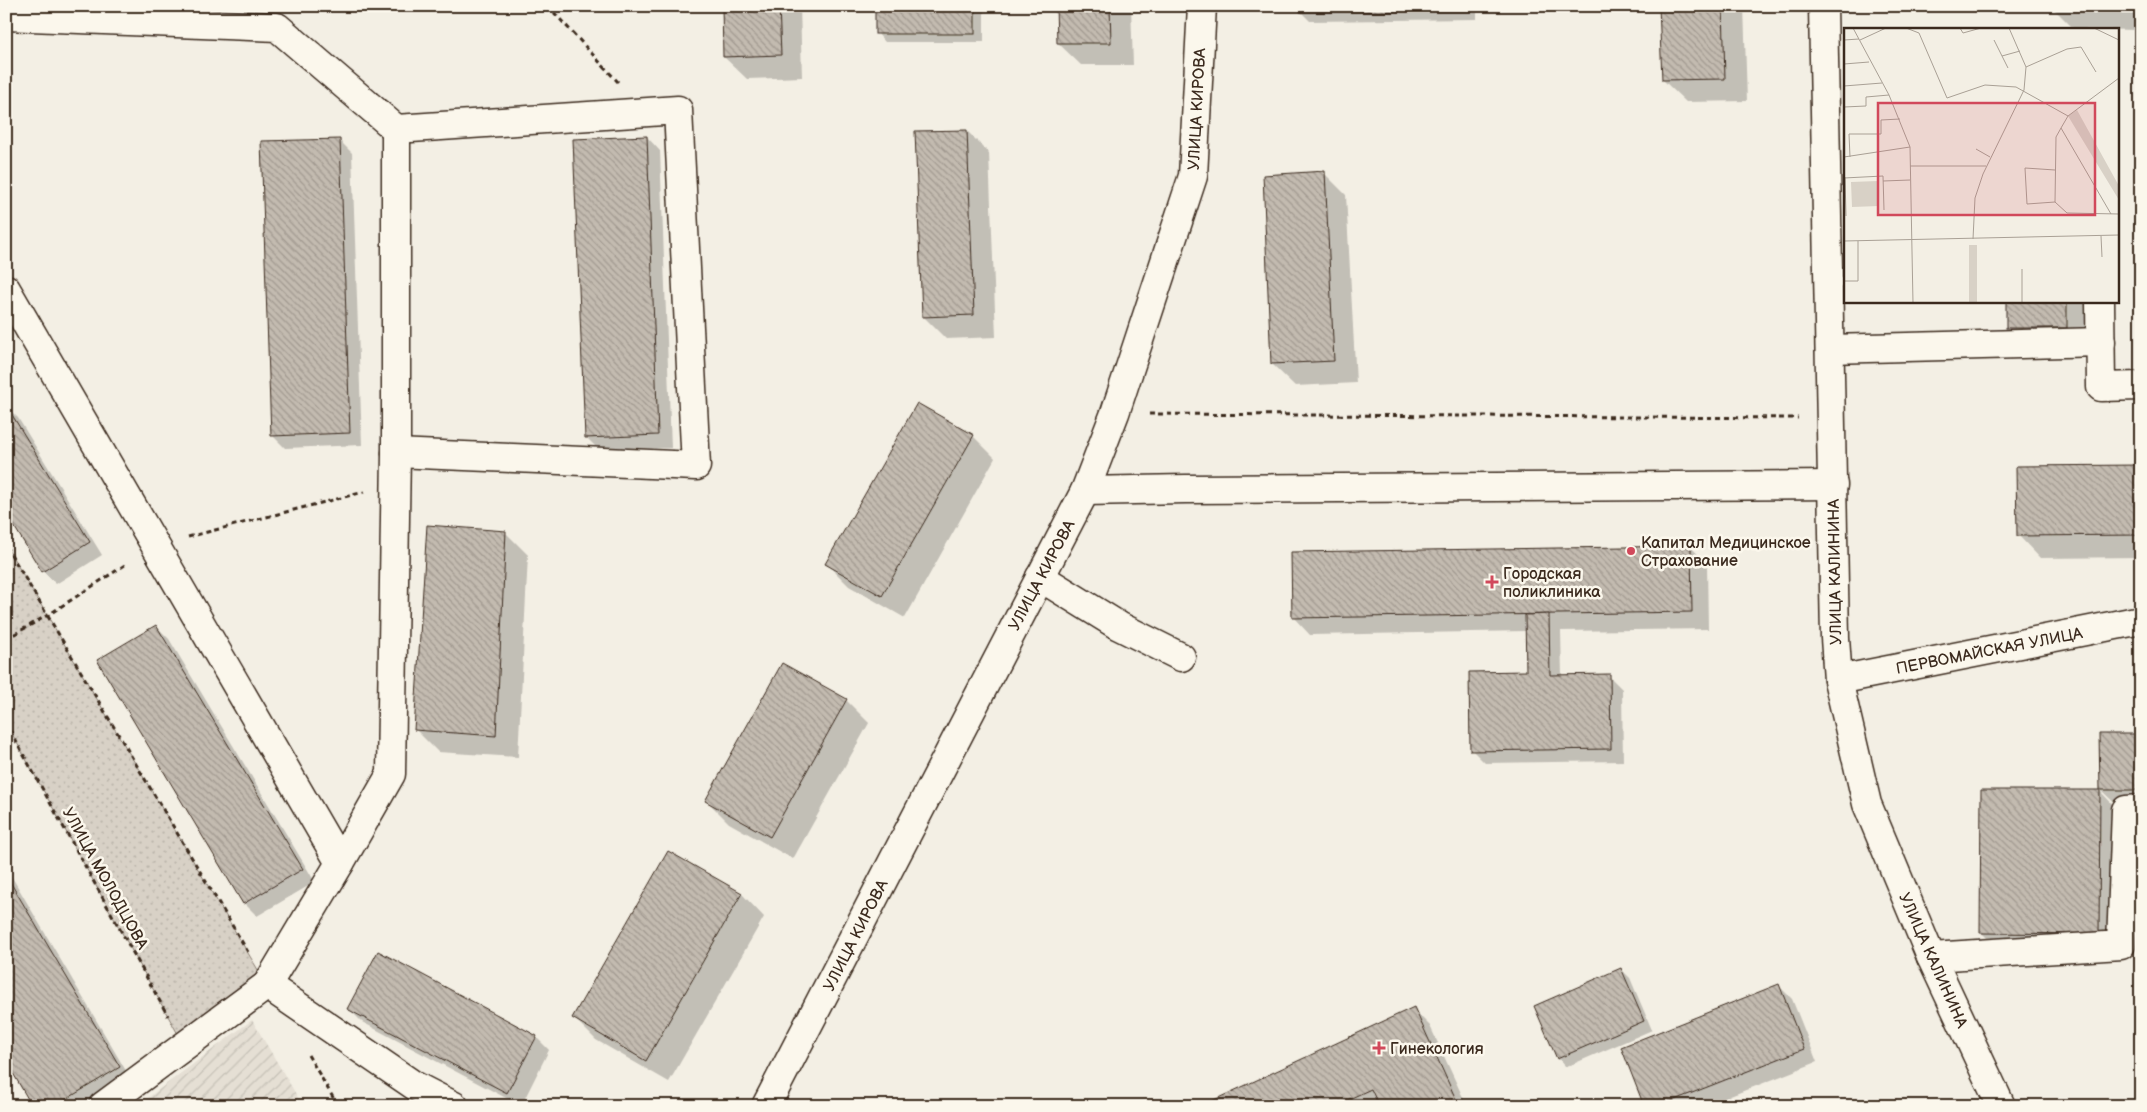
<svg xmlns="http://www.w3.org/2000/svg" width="2147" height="1112" viewBox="0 0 2147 1112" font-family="'Balsamiq Sans',sans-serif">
	<defs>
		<pattern id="industrial-furrows" width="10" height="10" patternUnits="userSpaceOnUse" patternTransform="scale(1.25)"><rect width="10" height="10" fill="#e5dfd4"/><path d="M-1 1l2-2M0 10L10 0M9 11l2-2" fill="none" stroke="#c5c0b6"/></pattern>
		<pattern id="park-dots" width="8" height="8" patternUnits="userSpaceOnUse" patternTransform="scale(1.25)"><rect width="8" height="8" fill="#d8d1c6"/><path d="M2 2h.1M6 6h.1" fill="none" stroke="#bab4aa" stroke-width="1.8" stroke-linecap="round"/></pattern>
		<pattern id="building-back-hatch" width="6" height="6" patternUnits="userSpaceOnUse" patternTransform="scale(1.25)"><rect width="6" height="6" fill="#c3bbb0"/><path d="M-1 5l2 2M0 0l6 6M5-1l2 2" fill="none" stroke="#a0988f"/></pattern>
	</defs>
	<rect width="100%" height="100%" fill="#f3efe4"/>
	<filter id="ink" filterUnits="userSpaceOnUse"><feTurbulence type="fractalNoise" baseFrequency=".02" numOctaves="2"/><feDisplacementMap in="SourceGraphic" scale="10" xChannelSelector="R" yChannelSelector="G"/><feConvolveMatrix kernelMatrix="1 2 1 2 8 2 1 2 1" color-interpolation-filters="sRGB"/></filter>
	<g filter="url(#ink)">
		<polygon fill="url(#industrial-furrows)" points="252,1020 303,1106 137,1106"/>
		<polygon fill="url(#park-dots)" stroke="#8a7e72" points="6,546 267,985 184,1045 6,723"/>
		<g fill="#0003">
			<polygon points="723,6 800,6 802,77 747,79 724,57"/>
			<polygon points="877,6 984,6 984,42 885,42 877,33"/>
			<polygon points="1057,6 1131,6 1133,65 1081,65 1058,43"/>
			<polygon points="1301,6 1477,6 1477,19 1310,21 1301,12"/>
			<polygon points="1660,6 1744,6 1747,101 1686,102 1663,80"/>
			<polygon points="2141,6 2141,30 2074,29 2053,8"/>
			<polygon points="967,131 989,153 996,337 946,339 923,316"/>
			<polygon points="647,137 660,151 671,448 599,450 586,437"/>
			<polygon points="339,140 352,153 362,445 285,448 272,435"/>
			<polygon points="1324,173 1346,195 1356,383 1295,386 1272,364"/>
			<polygon points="2007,301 2089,301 2089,350 2030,350 2007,327"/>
			<polygon points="6,406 18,418 102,555 56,584 43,571"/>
			<polygon points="973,436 995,458 905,618 849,586 827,564"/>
			<polygon points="2141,466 2141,557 2040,558 2018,535"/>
			<polygon points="505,532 528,555 518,757 438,752 416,730"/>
			<polygon points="1691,547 1707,564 1708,629 1561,631 1562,676 1609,676 1622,689 1623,761 1485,763 1472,750 1527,672 1526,631 1310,635 1294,618"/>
			<polygon points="156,626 169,639 315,882 257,916 244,903"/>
			<polygon points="846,700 869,723 793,859 729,823 707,801"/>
			<polygon points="2141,735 2141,812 2124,812 2101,790"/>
			<polygon points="2100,791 2122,814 2121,956 2004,955 1981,932"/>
			<polygon points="669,853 742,894 764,917 669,1082 596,1040 574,1018"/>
			<polygon points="6,867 132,1081 90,1106 34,1106 6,1059"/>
			<polygon points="1621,969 1630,978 1652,1030 1566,1067 1558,1058"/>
			<polygon points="1779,986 1792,999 1817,1062 1705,1106 1645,1106"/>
			<polygon points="349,1009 536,1037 549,1050 521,1106 362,1022"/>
			<polygon points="1413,1009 1430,1026 1467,1106 1204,1106"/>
		</g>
		<g fill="url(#building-back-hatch)" stroke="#3b2a1e">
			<polygon points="722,6 779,6 781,55 723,57"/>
			<rect x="875" y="6" width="100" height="28"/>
			<polygon points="1056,6 1110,6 1111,43 1057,43"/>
			<polygon points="1300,6 1469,6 1469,11 1300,12"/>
			<polygon points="1659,6 1723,6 1725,79 1662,80"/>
			<polygon points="2052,6 2141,6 2141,7 2052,8"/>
			<polygon points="967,130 974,315 922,317 915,131"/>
			<polygon points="647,136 658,435 585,438 573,139"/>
			<polygon points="340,139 350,433 271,436 261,141"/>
			<polygon points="1325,171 1334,361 1271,364 1263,175"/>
			<rect x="2006" y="301" width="61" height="27"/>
			<polygon points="917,403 974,435 882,596 825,564"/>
			<polygon points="6,405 90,542 42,572 6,513"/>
			<polygon points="2141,465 2141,535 2017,536 2016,466"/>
			<polygon points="427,525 506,531 496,736 414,730"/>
			<polygon points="1691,546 1692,612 1292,618 1291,552"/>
			<polygon points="1549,614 1550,675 1610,674 1611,749 1470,751 1469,672 1526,671 1525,615"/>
			<polygon points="156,625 303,869 243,904 97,660"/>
			<polygon points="782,663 847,699 770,837 705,801"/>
			<polygon points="2099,734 2141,734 2141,790 2100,790"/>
			<polygon points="1981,790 2100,790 2099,934 1980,933"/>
			<polygon points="668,851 742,893 646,1061 572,1018"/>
			<polygon points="6,875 120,1067 55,1106 32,1106 6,1061"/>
			<polygon points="378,951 537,1036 507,1093 347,1009"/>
			<polygon points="1621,968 1644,1021 1557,1059 1534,1006"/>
			<polygon points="1779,984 1804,1049 1659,1106 1644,1106 1621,1047"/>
			<polygon points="1414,1007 1459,1106 1379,1106 1371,1089 1334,1106 1201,1106"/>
			<rect x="2136" y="1029" width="5" height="77"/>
		</g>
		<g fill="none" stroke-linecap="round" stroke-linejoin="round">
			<defs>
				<g id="minor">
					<polyline points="1823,6 1835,638 1838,680 1867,804 1931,957 2001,1106"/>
					<polyline points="6,16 277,27 396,129 678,110 696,466 396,453"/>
					<polyline points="6,289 340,863 267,985"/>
					<polyline points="2100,301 2101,387 2141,386"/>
					<polyline points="1830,349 2101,342"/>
					<polyline points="1085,491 1185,489 1833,485"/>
					<polyline points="1040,577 1119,626 1181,657"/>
					<polyline points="1838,680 2141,620"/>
					<polyline points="340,863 391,774 396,453 396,129"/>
					<polyline points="1931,957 2121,945 2126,810 2141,809"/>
					<polyline points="103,1106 267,985 415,1086 454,1106"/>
				</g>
				<polyline id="major" points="766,1106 1085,491 1115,413 1193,176 1202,6"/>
			</defs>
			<use href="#minor" stroke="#3b2a1e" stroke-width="31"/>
			<use href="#major" stroke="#3b2a1e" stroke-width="31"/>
			<g stroke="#3b2a1e" stroke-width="3" stroke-dasharray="5 4" stroke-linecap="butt">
				<polyline points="548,6 618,82"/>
				<polyline points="1149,414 1798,418"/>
				<polyline points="188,537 364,492"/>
				<polyline points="6,546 248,952"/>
				<polyline points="6,639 48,615 128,563"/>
				<polyline points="6,723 168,1016"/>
				<polyline points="308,1055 338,1106"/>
			</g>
			<use href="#minor" stroke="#fbf7ec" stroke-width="28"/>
			<use href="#major" stroke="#fbf7ec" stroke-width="28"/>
		</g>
	</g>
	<g fill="#d1495b" stroke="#fbf7ec" stroke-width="2">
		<circle cx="1631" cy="551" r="5"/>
		<path d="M1489.5 574.5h5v5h5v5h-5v5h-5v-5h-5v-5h5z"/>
		<path d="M1376.5 1040.5h5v5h5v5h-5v5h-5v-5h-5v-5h5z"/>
	</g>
	<g text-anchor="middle" stroke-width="5" stroke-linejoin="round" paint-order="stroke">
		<g font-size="16" fill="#3b2a1e" stroke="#fbf7ec">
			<text transform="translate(1196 109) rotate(-87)" y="6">УЛИЦА КИРОВА</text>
			<text transform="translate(1834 572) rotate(-91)" y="6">УЛИЦА КАЛИНИНА</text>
			<text transform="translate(1041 575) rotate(-62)" y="6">УЛИЦА КИРОВА</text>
			<text transform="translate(1989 650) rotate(-11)" y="6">ПЕРВОМАЙСКАЯ УЛИЦА</text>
			<text transform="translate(106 878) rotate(61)" y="6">УЛИЦА МОЛОДЦОВА</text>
			<text transform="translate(855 935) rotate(-63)" y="6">УЛИЦА КИРОВА</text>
			<text transform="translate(1934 960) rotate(66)" y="6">УЛИЦА КАЛИНИНА</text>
		</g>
		<g font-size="16" fill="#3b2a1e" stroke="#fbf7ec" text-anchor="start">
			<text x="1641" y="548">Капитал Медицинское<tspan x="1641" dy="18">Страхование</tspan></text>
			<text x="1503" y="579">Городская<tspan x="1503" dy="18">поликлиника</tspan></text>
			<text x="1390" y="1054">Гинекология</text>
		</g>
	</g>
	<g transform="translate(1844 28)">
		<rect width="275" height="275" fill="#f3efe4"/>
		<path d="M233,82L275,158V172L224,88ZM34,153L35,178L8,179L7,154ZM125,217H133V275H125Z" fill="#d8d1c6"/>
		<path fill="none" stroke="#a9a095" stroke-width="1" d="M9,0L45,67L66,119L69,275M62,0L75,5L103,70L141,57L172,59L224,88L275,50M116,0L119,5L137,0M250,0L275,12M0,12L15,11M16,12L42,0M150,12L164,40M158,28L176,23M0,36L25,34M182,39L223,21L237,19L252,44M0,58L38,55M0,79L22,78V69L45,67M224,88L217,100L267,186M132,121L146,129M0,129L66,119M6,129L5,106H37V92L56,91M66,138H142M211,142L181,140L183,176L211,174L223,185L275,186M1,149L2,188M0,150L39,148L40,182M39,153L66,152M211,174L212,109L217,100M257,208L258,229M129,211L131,170L139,146L180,62L182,39L165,0M0,213L275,207M178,241V275M0,253H14V213M197,275H223"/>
		<path fill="#d1495b" fill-opacity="0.15" stroke="#d1495b" stroke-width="2.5" d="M34,75H251V187H34Z"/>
		<rect width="275" height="275" fill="none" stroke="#3b2a1e" stroke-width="2.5"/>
	</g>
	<rect width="2147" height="1112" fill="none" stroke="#fbf7ec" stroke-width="25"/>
	<rect x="12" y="12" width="2122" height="1087" fill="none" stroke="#3b2a1e" stroke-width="2" filter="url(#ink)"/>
</svg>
